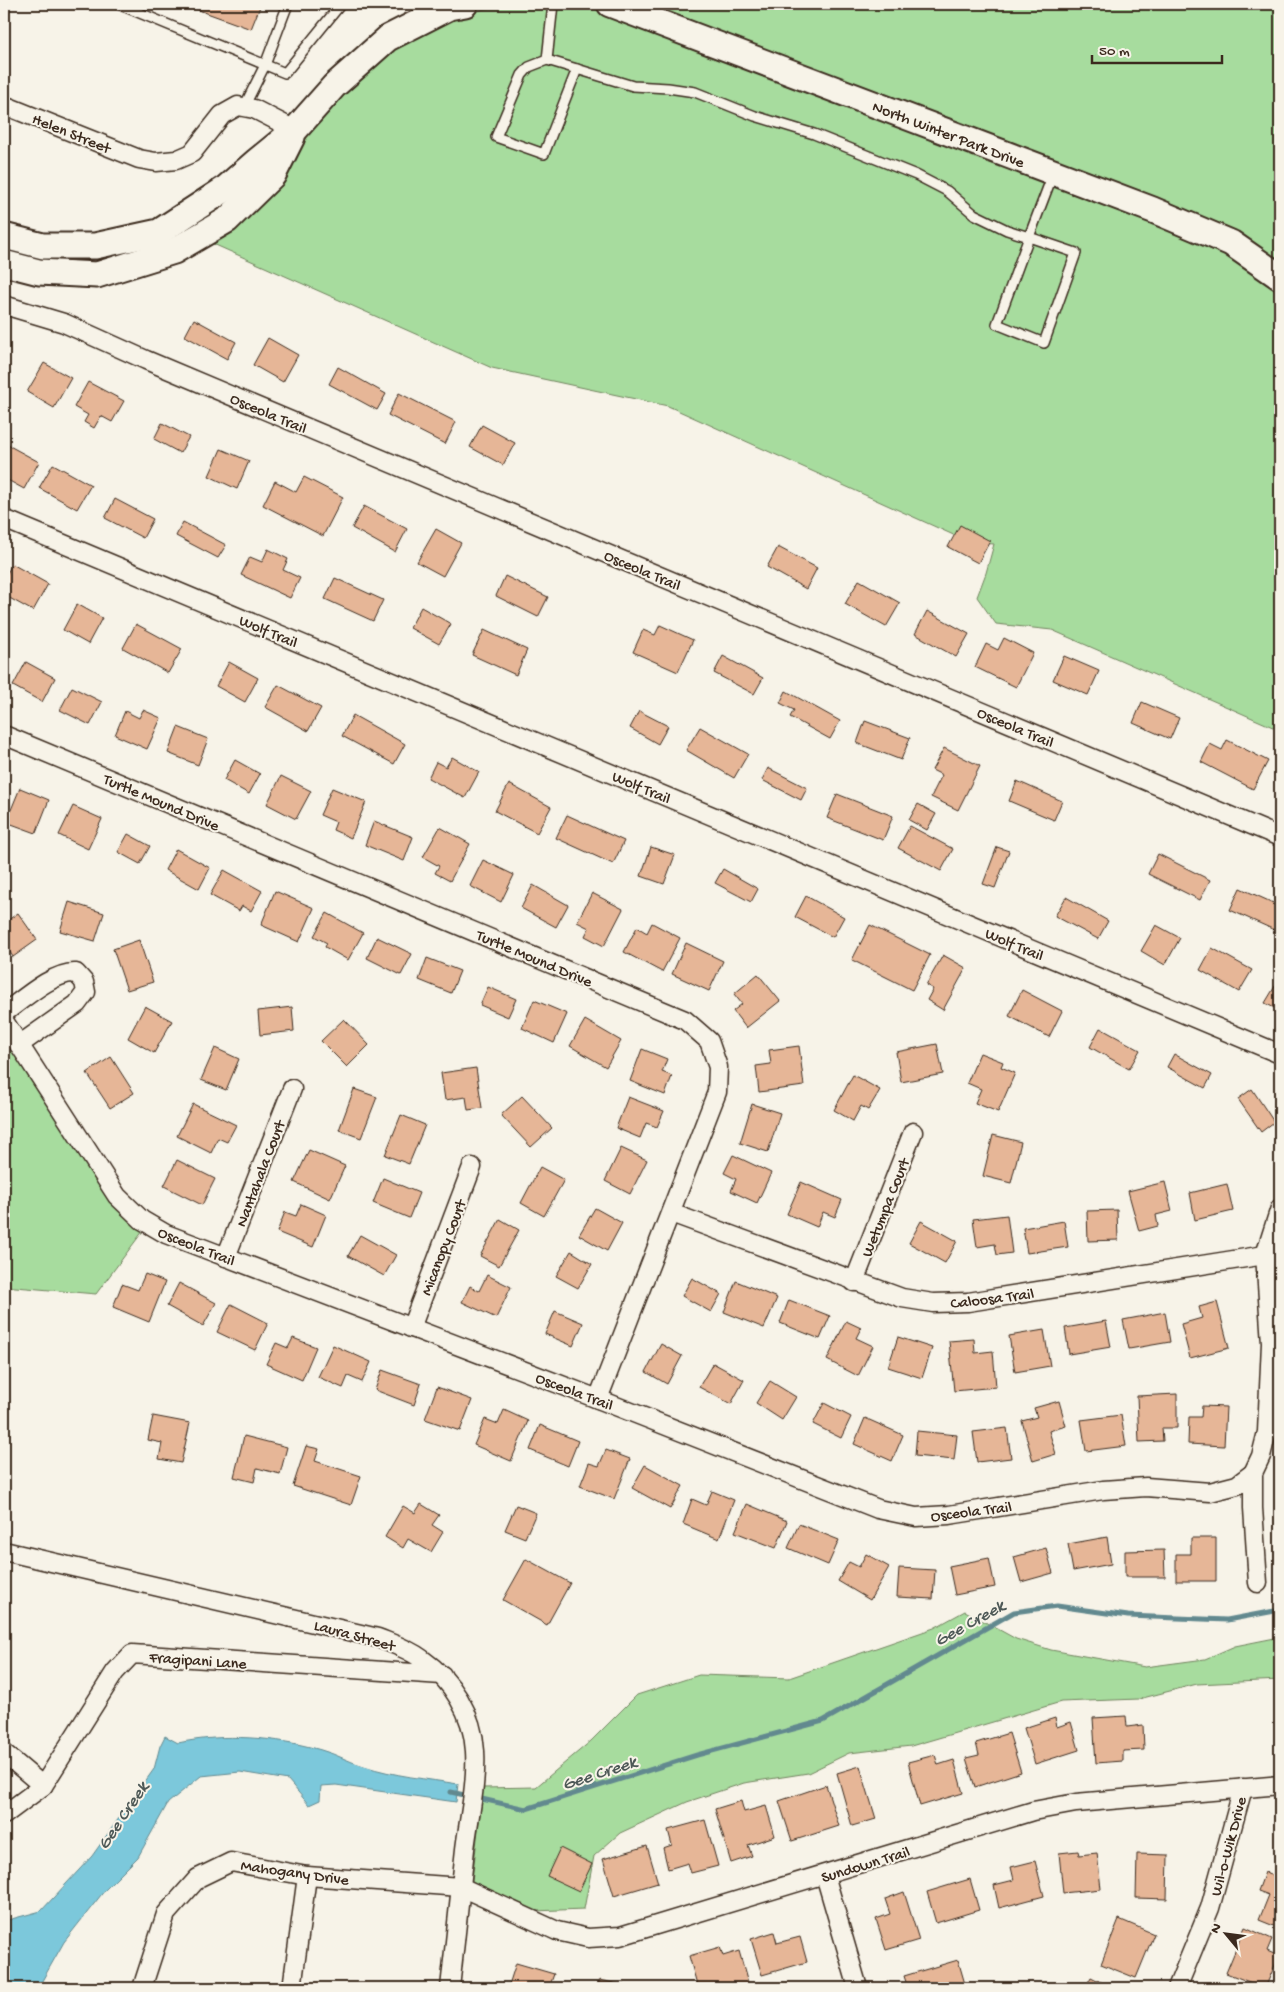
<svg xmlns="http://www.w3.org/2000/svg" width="1284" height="1992" viewBox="0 0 1284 1992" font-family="'Gochi Hand',sans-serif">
	<rect width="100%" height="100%" fill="#f7f3e8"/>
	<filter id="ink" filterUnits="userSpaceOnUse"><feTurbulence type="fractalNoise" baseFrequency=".02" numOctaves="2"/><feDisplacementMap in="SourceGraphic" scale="10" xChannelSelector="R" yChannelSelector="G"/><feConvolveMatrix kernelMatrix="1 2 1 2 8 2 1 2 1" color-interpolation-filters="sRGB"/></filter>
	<g filter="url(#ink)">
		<g fill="#a7dc9e" stroke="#71835e">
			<polygon points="508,4 569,4 612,13 1227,251 1280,288 1280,719 1275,728 1052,630 996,624 977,597 986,573 994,544 969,542 668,406 492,368 211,243 341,93 394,45 453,16"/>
			<polygon points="636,4 1280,4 1280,267"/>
			<polygon points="4,1037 109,1200 135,1226 143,1231 96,1294 4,1286"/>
			<polygon points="965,1611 1016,1639 1051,1650 1145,1667 1205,1659 1235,1646 1280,1637 1280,1680 1197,1684 1139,1699 1061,1702 911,1746 849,1753 808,1773 744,1783 687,1802 620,1833 594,1856 584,1909 534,1911 472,1881 483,1788 536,1787 591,1741 637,1695 699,1675 789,1678 934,1628"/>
		</g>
		<path fill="#7cc8db" stroke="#62898f" d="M165,1736L178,1743C223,1733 277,1737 321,1750C336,1754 349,1762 364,1766C394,1776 427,1779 458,1784L456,1802L336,1785L321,1786L320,1800L309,1805L288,1780L240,1772L201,1776L168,1803L138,1857L105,1890L64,1942L38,1988H4V1921L41,1911L92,1856L154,1769L160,1746Z"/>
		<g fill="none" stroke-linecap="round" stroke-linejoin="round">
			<polyline stroke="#62898f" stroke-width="5" points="451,1792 526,1809 697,1755 823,1721 1014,1612 1057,1606 1128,1616 1227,1620 1280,1610"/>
		</g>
		<g fill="#e6b697" stroke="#3b2a1e">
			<polygon points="182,4 261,4 251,29"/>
			<polygon points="194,319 236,342 227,359 185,336"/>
			<polygon points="268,338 298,355 283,382 253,365"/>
			<polygon points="44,363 71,378 54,408 27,392"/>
			<polygon points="338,367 386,394 377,410 329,384"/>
			<polygon points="88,382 124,401 112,422 101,416 94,428 84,422 88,415 74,407"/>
			<polygon points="399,393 456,422 445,444 388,415"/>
			<polygon points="162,423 189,437 180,453 154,439"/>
			<polygon points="482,425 515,443 503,465 470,447"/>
			<polygon points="4,443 39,462 24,489 4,478"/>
			<polygon points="221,449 249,461 237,489 209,476"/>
			<polygon points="53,464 91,485 77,509 39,488"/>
			<polygon points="304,477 343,497 323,536 263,505 275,481 296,492"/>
			<polygon points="115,499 153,519 143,538 105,518"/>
			<polygon points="364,506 407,529 395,552 352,528"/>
			<polygon points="183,522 226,545 218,558 176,536"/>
			<polygon points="960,525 990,541 978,563 948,547"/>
			<polygon points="436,529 461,543 443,576 417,562"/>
			<polygon points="778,547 817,568 806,589 767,567"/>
			<polygon points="268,549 288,559 283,570 300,578 290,598 241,575 250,557 262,562"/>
			<polygon points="12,564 48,584 33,611 4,595 4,579"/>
			<polygon points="505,576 548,597 538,617 496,596"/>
			<polygon points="335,578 383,600 373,621 325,599"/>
			<polygon points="859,580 900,603 886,627 845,604"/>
			<polygon points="77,604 102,618 88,644 63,630"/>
			<polygon points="421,607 451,624 439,644 410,628"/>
			<polygon points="927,611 969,634 956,657 915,634"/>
			<polygon points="136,624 182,649 168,673 123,648"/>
			<polygon points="660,625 693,640 678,672 633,652 643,630 655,635"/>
			<polygon points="484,630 527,650 516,675 472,655"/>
			<polygon points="1004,638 1033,653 1016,687 975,667 986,644 998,650"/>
			<polygon points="723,656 763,678 754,694 714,673"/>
			<polygon points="1064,656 1099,671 1088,695 1053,680"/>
			<polygon points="26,662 55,678 42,702 13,686"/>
			<polygon points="229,662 258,678 245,702 216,686"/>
			<polygon points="278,685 321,708 308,731 265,707"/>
			<polygon points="72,687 102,702 90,725 60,710"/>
			<polygon points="786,691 840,721 830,739 790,717 794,710 780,703"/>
			<polygon points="1142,702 1179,718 1170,739 1133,723"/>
			<polygon points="143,710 161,718 147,749 115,735 125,711 139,718"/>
			<polygon points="639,711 668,726 658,744 630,728"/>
			<polygon points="353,715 405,744 394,764 342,736"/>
			<polygon points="865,721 910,738 901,760 857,743"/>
			<polygon points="178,727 208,739 198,765 168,753"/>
			<polygon points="700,727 748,754 734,778 686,750"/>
			<polygon points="1227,740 1268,761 1253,789 1201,762 1210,744 1222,750"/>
			<polygon points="944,748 980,766 958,810 931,797 942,775 932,770"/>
			<polygon points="452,757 479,772 465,798 428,778 436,762 446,767"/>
			<polygon points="235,760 260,774 249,794 224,780"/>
			<polygon points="768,768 807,788 801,800 762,780"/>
			<polygon points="281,776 311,791 296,819 267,804"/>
			<polygon points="1017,781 1062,801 1054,820 1009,801"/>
			<polygon points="509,784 551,807 537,833 495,811"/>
			<polygon points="20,788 49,800 36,833 6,822"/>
			<polygon points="332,788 366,802 351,838 333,830 336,822 320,815"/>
			<polygon points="837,794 893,816 883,840 827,818"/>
			<polygon points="918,804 936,814 927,830 909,820"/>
			<polygon points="73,806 102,819 88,849 59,835"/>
			<polygon points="567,815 624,841 613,864 556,838"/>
			<polygon points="374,821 413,837 404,861 365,845"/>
			<polygon points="910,826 953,849 941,871 898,848"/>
			<polygon points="440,827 470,844 450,881 435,873 439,866 423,857"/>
			<polygon points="128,834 150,846 140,864 118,852"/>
			<polygon points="651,847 675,855 664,884 641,876"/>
			<polygon points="997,847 1009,851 995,888 983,884"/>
			<polygon points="176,849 210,868 199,889 165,870"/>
			<polygon points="1158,854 1210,880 1200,900 1148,874"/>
			<polygon points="483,860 514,875 501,902 470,886"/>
			<polygon points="723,869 758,889 751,902 715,883"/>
			<polygon points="224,870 262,891 251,911 242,906 239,911 210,895"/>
			<polygon points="533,885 568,905 556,927 521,908"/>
			<polygon points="1240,888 1280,906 1279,932 1230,910"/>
			<polygon points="275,891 314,908 299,942 261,925"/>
			<polygon points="592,893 623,909 604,946 585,936 589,928 577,922"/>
			<polygon points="806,896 844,917 833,937 795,917"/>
			<polygon points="1066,897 1108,921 1098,939 1055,916"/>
			<polygon points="69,902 104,913 95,941 60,931"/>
			<polygon points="18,913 37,940 13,957 4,943 4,923"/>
			<polygon points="327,913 363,933 348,960 325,947 327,943 314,936"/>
			<polygon points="652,923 680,938 662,972 624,952 637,927 647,933"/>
			<polygon points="870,925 930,955 912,990 852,960"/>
			<polygon points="1156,925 1180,938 1165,965 1141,951"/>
			<polygon points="377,937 412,954 401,975 367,958"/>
			<polygon points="139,940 153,982 127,990 113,949"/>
			<polygon points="686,943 723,961 709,991 672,974"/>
			<polygon points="1212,948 1252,970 1239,992 1200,970"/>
			<polygon points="943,955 966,968 943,1010 927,1000 933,989 926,985"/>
			<polygon points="427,958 460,971 451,993 419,980"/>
			<polygon points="758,974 780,1001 746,1028 733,1011 742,1004 734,994"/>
			<polygon points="1277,983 1280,985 1280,1011 1265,1003"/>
			<polygon points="488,987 516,999 508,1017 480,1005"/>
			<polygon points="1022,990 1062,1011 1049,1037 1009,1016"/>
			<polygon points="534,1000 567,1014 554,1043 522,1028"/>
			<polygon points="145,1006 172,1021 154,1053 128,1038"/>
			<polygon points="292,1007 294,1031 260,1035 258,1011"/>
			<polygon points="344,1019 369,1045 347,1067 321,1041"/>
			<polygon points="585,1020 621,1041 606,1067 570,1046"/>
			<polygon points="1100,1028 1140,1050 1129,1069 1090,1047"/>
			<polygon points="937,1044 943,1074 901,1082 896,1052"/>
			<polygon points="799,1046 804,1086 759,1092 756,1066 771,1064 769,1050"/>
			<polygon points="215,1048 239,1059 226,1090 201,1080"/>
			<polygon points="642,1049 667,1059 662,1072 672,1076 665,1095 630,1081"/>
			<polygon points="980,1053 1003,1062 1001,1067 1015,1073 998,1112 975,1103 981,1089 967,1083"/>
			<polygon points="1174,1054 1212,1075 1205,1088 1167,1067"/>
			<polygon points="111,1057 134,1093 110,1108 87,1073"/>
			<polygon points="476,1068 482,1108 468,1110 466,1097 445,1100 441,1073"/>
			<polygon points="853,1075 880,1090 868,1110 861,1106 853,1121 834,1110"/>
			<polygon points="354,1089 377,1097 361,1138 339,1130"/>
			<polygon points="1252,1089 1274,1122 1261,1132 1238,1099"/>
			<polygon points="522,1096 552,1128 531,1147 501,1115"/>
			<polygon points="628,1097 664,1111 657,1127 646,1123 640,1138 616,1128"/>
			<polygon points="193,1104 236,1125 227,1142 218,1138 211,1153 177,1136"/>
			<polygon points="752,1104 780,1113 768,1152 740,1143"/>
			<polygon points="401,1115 425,1125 409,1164 385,1155"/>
			<polygon points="993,1135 1021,1142 1011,1183 983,1176"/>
			<polygon points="621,1148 647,1160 630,1194 605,1181"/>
			<polygon points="309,1150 345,1166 330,1199 294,1182"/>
			<polygon points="733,1155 771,1173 757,1203 731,1191 736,1179 724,1173"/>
			<polygon points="177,1160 215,1179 202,1205 164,1186"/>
			<polygon points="540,1167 564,1180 544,1216 521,1203"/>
			<polygon points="383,1178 419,1193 409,1218 373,1203"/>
			<polygon points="801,1182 842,1200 835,1217 823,1212 817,1227 787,1214"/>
			<polygon points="1165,1182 1172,1211 1156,1215 1158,1226 1139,1231 1128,1191"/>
			<polygon points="1227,1184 1233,1211 1195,1220 1190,1193"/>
			<polygon points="301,1204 326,1215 313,1247 277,1232 285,1212 296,1216"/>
			<polygon points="595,1208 622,1223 607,1251 579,1235"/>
			<polygon points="1117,1210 1118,1240 1088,1241 1087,1211"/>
			<polygon points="1007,1215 1012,1253 997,1255 995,1244 977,1247 973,1219"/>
			<polygon points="500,1219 519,1230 499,1266 480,1256"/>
			<polygon points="921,1221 957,1241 945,1263 909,1243"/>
			<polygon points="1064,1221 1068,1247 1027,1253 1023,1228"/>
			<polygon points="360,1235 396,1255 384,1276 348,1256"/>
			<polygon points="571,1251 592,1264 578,1288 556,1276"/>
			<polygon points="145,1274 165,1282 149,1322 113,1307 122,1284 138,1290"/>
			<polygon points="487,1275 511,1287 496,1318 462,1302 470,1286 479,1291"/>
			<polygon points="692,1278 721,1294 711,1312 682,1296"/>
			<polygon points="736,1281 777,1298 764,1328 724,1312"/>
			<polygon points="179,1283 216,1303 203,1326 167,1306"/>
			<polygon points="789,1300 830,1316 820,1339 780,1323"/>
			<polygon points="1217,1302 1229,1348 1190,1358 1181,1324 1202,1318 1199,1307"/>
			<polygon points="231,1304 268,1323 255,1350 217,1332"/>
			<polygon points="555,1311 583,1323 573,1346 545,1334"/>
			<polygon points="1165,1312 1170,1342 1129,1349 1123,1320"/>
			<polygon points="846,1321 861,1328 856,1338 873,1346 858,1376 827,1360"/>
			<polygon points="1106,1321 1111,1347 1069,1354 1065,1328"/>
			<polygon points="1044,1330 1050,1366 1015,1372 1009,1336"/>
			<polygon points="898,1337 932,1348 922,1378 888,1367"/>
			<polygon points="293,1338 316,1347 302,1380 266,1364 276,1343 288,1348"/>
			<polygon points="974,1339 975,1353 993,1351 996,1387 954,1391 949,1341"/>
			<polygon points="661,1344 682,1356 667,1384 646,1372"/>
			<polygon points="333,1345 371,1362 362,1382 348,1376 343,1388 318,1377"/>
			<polygon points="713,1363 744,1380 731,1404 699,1387"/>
			<polygon points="382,1370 421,1384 414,1405 375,1390"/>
			<polygon points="770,1381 796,1397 782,1420 756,1403"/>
			<polygon points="437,1387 472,1400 460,1431 425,1419"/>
			<polygon points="1177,1394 1177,1428 1162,1428 1163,1441 1139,1442 1137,1396"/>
			<polygon points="1059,1401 1066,1426 1049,1431 1056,1454 1033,1461 1022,1421 1037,1417 1034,1408"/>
			<polygon points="824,1403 851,1417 841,1438 813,1424"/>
			<polygon points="1202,1406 1226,1407 1224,1446 1188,1444 1189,1417 1201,1417"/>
			<polygon points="504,1410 528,1421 511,1461 474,1445 485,1419 498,1424"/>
			<polygon points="1121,1415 1126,1446 1086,1451 1081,1420"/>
			<polygon points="153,1416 190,1423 181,1463 159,1459 162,1443 148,1440"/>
			<polygon points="865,1418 903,1435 892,1461 854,1444"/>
			<polygon points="540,1425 578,1441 568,1466 530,1450"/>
			<polygon points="1007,1428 1011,1458 977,1462 973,1432"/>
			<polygon points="917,1431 957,1435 954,1460 915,1456"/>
			<polygon points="244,1436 287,1447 280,1474 257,1468 254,1482 234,1477"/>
			<polygon points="306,1446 319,1449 315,1461 361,1476 351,1505 293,1486"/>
			<polygon points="606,1450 630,1459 614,1499 580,1486 589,1463 599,1466"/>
			<polygon points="645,1465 683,1486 670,1509 632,1488"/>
			<polygon points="712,1491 734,1500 719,1539 683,1524 692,1499 706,1505"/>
			<polygon points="421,1504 439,1515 432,1525 443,1532 431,1552 408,1539 403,1548 385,1537 403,1506 415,1513"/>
			<polygon points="747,1504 787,1521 776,1548 735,1532"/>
			<polygon points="516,1505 536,1513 525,1538 505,1530"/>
			<polygon points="799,1524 839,1540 828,1565 788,1548"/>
			<polygon points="1107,1537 1111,1564 1073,1571 1068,1544"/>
			<polygon points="1191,1538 1216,1538 1216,1581 1176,1581 1176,1554 1191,1554"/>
			<polygon points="1046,1548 1053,1573 1021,1582 1014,1557"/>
			<polygon points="1164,1550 1165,1577 1125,1577 1125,1551"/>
			<polygon points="866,1554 889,1567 870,1600 838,1581 849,1562 859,1567"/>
			<polygon points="989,1558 995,1587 955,1595 949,1566"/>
			<polygon points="526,1559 570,1583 547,1625 503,1600"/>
			<polygon points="899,1568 935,1570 933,1599 897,1597"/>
			<polygon points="1126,1716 1127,1727 1143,1725 1144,1750 1123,1751 1123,1761 1096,1763 1093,1718"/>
			<polygon points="1055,1718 1057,1727 1071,1722 1079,1750 1035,1764 1024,1728"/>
			<polygon points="1009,1733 1021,1772 975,1787 966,1758 979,1755 976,1743"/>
			<polygon points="935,1755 938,1765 954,1760 963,1793 920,1806 908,1762"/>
			<polygon points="860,1766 876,1819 852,1826 837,1773"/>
			<polygon points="826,1785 839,1826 792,1841 779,1801"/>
			<polygon points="741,1801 744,1812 766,1806 775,1836 748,1845 752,1856 731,1863 715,1809"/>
			<polygon points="705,1820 718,1866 691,1873 688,1863 668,1869 663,1848 672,1845 668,1830"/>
			<polygon points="647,1846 658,1883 614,1896 603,1859"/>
			<polygon points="560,1848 592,1864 579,1891 547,1876"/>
			<polygon points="1078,1851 1079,1855 1097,1853 1101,1889 1063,1893 1059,1853"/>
			<polygon points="1137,1854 1168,1855 1167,1899 1136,1898"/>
			<polygon points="1035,1861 1044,1896 999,1908 994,1885 1014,1880 1011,1867"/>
			<polygon points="1265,1872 1280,1878 1279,1928 1259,1920 1269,1895 1258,1891"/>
			<polygon points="970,1879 979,1910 936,1923 927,1892"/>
			<polygon points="904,1892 919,1940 886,1950 876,1919 890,1914 885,1899"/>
			<polygon points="1119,1919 1154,1934 1136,1978 1101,1964"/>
			<polygon points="1245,1927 1272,1939 1267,1951 1279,1956 1265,1988 1226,1973"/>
			<polygon points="774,1932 777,1943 800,1937 807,1962 762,1975 751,1939"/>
			<polygon points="720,1947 723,1956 739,1951 749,1986 740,1988 698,1988 689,1956"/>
			<polygon points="958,1960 965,1984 954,1988 908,1988 904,1976"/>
			<polygon points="516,1963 554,1974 549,1988 508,1988"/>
			<polygon points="1091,1977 1113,1988 1085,1988"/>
			<polygon points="599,1980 628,1986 628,1988 598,1988"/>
		</g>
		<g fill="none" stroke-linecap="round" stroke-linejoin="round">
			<defs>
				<g id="lane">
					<polyline points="118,4 285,73 341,4"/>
					<polyline points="553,4 547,60 633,86 668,88 695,92 755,116 814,134 916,175 947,191 974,214 1007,230 1029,237 1053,174"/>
					<polyline points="547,60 529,67 522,75 496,137 544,154 577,69"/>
					<polyline points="244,107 265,65 288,4"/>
					<polygon points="1029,237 1076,253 1044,343 997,324"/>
				</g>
				<g id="street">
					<polyline points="4,105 139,159 156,162 176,160 192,153 222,115 238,106 254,109 295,130"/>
					<polyline points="4,305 64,323 146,360 1280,837"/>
					<polyline points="4,519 1280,1054"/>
					<polyline points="4,735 685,1020 709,1041 718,1067 717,1092 598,1399"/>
					<path d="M4,1013C22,1000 54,971 76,973L84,982L86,992L77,1004L19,1045"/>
					<polyline points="4,1021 117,1196 142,1220 166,1234 598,1399 878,1509 916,1517 949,1515 1103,1490 1146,1487 1210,1492 1237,1485 1253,1473"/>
					<polyline points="671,1213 902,1298 933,1303 968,1302 1265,1255"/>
					<polyline points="226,1257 292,1089"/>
					<polyline points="854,1282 913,1132"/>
					<polyline points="411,1328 472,1167"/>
					<path d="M4,1551L378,1638C393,1644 409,1649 422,1659C452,1680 473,1714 475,1751C477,1783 469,1817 465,1849C460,1895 455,1942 450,1988"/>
					<polyline points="1258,1583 1253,1508 1253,1473 1261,1456 1267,1432 1271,1343 1265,1255 1280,1208"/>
					<polyline points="4,1753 43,1786"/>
					<polyline points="4,1815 43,1786 115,1672 132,1654 442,1675"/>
					<polyline points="825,1875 858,1988"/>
					<polyline points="142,1988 166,1914 198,1878 231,1862 307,1876 461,1887 557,1931 588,1938 620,1936 1033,1811 1076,1803 1280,1785"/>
					<polyline points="292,1988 307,1876"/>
					<polyline points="1177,1988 1210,1908 1243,1788"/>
				</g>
				<g id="secondary">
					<polyline points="610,4 1153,210 1231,243 1280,277"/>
					<polyline points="4,236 43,246 95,246 159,232 225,189 257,161 295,130 334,86 388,38 449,7 465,4"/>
					<polyline points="4,263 39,272 97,275 174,251 227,220 273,175 292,137"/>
				</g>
			</defs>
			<use href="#lane" stroke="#3b2a1e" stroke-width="12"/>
			<use href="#street" stroke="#3b2a1e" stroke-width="21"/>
			<use href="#secondary" stroke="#3b2a1e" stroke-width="29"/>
			<use href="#lane" stroke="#f7f3e8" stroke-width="9"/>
			<use href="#street" stroke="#f7f3e8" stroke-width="18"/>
			<use href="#secondary" stroke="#f7f3e8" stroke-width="25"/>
		</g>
	</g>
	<g text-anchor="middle" stroke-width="4" stroke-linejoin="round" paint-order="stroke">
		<g font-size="16" fill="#3b2a1e" stroke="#f7f3e8">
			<text transform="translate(72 132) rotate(22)" y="6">Helen Street</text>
			<text transform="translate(949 133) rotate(21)" y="6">North Winter Park Drive</text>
			<text transform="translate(269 412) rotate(23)" y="6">Osceola Trail</text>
			<text transform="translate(643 569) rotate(23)" y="6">Osceola Trail</text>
			<text transform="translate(269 630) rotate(23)" y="6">Wolf Trail</text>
			<text transform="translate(1016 726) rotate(23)" y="6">Osceola Trail</text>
			<text transform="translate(642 786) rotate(23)" y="6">Wolf Trail</text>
			<text transform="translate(162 801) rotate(23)" y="6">Turtle Mound Drive</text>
			<text transform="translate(1015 943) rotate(23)" y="6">Wolf Trail</text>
			<text transform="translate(535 957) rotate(23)" y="6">Turtle Mound Drive</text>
			<text transform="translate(259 1173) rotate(-69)" y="6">Nantahala Court</text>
			<text transform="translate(884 1207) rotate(-68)" y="6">Wetumpa Court</text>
			<text transform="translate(197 1245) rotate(22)" y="6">Osceola Trail</text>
			<text transform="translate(442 1247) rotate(-69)" y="6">Micanopy Court</text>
			<text transform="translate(992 1297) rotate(-7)" y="6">Caloosa Trail</text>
			<text transform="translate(575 1390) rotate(21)" y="6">Osceola Trail</text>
			<text transform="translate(971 1510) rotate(-7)" y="6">Osceola Trail</text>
			<text transform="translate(355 1634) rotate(15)" y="6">Laura Street</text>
			<text transform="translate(198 1659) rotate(4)" y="6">Fragipani Lane</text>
			<text transform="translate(1227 1846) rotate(-75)" y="6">Wil-o-Wik Drive</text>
			<text transform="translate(865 1863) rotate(-17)" y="6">Sundown Trail</text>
			<text transform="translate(295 1871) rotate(8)" y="6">Mahogany Drive</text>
		</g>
		<g font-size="18" font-style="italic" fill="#4e5957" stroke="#f7f3e8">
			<text transform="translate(969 1622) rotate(-29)" y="6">Gee Creek</text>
			<text transform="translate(599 1772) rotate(-18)" y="6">Gee Creek</text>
			<text transform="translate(122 1815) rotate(-56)" y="6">Gee Creek</text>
		</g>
	</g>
	<rect width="1284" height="1992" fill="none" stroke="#f7f3e8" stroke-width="20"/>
	<rect x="10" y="10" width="1264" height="1972" fill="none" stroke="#3b2a1e" stroke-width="2" filter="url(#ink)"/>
	<g transform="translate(1226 1934) rotate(299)" stroke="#f7f3e8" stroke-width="4" paint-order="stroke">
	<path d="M0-4L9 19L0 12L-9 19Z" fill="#3b2a1e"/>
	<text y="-8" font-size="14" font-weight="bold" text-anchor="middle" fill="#3b2a1e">N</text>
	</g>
	<path d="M1092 55v8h130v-8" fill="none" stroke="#3b2a1e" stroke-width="2.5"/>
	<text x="1099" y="55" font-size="15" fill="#3b2a1e" stroke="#f7f3e8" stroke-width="4" paint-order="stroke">50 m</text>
</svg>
